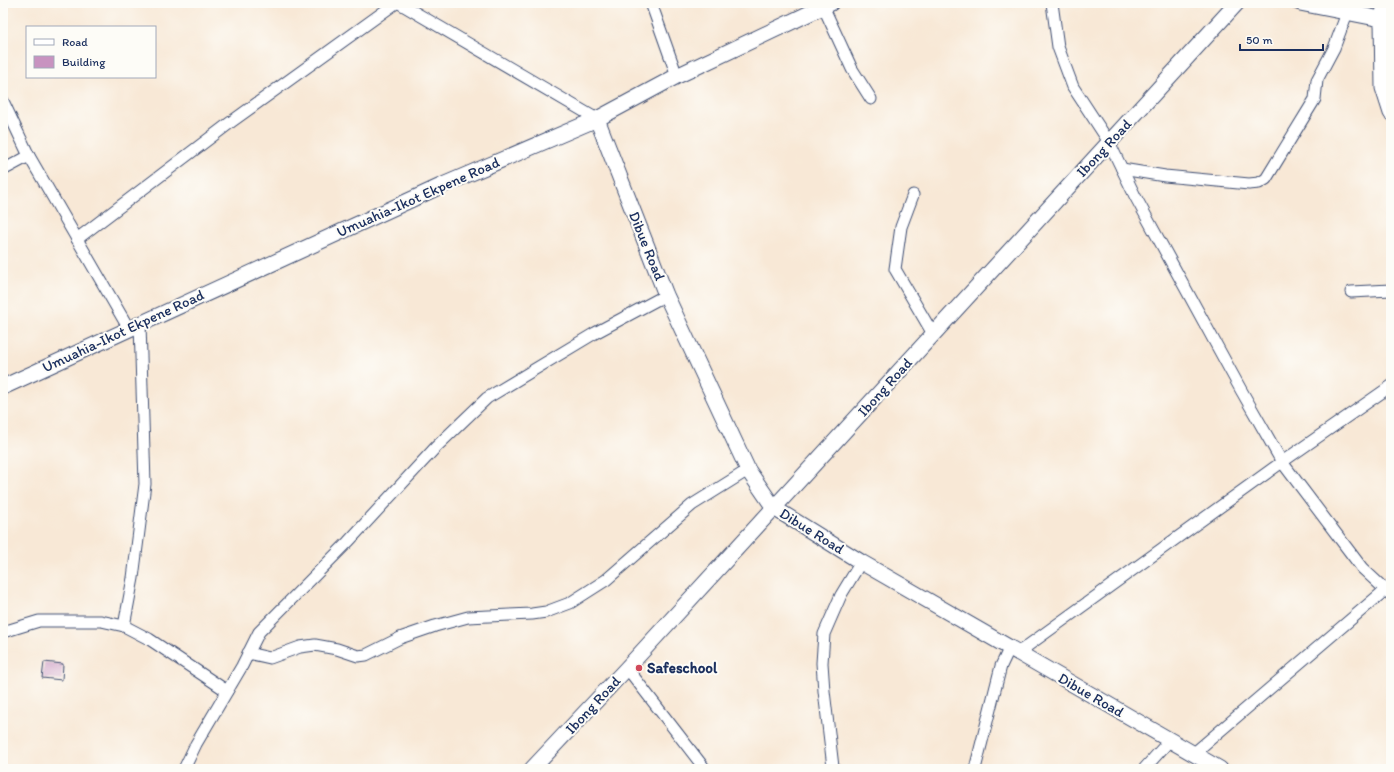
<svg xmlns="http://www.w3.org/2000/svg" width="1394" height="772" viewBox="0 0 1394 772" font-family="Itim,sans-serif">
	<rect width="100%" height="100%" fill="#fdfcf7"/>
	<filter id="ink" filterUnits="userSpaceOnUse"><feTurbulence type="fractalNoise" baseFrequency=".025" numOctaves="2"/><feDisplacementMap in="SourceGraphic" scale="8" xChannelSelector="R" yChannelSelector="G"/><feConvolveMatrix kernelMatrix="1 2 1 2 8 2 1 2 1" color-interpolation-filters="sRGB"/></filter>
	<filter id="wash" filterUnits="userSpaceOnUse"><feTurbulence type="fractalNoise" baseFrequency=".012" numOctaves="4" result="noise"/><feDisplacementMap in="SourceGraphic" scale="16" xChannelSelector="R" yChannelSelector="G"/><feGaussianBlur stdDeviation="0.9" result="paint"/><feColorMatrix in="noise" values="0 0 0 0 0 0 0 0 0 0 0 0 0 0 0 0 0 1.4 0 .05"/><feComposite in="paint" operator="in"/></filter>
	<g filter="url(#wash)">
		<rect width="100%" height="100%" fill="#f8e8d6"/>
		<g id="blocks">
			<polygon fill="#c893c0" points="44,662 63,664 62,680 42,678"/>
		</g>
	</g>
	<g filter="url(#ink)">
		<use href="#blocks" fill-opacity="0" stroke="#3c4b70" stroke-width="1"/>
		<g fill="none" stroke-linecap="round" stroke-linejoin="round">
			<defs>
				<g id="street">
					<polyline points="399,3 597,119"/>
					<polyline points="651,3 677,76"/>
					<polyline points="1052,3 1058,47 1073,87 1109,142 1135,196 1241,390 1282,462 1362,568 1391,595"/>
					<polyline points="823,6 852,69 871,99"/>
					<polyline points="3,101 29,156 129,329"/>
					<polyline points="1122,169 1165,176 1249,184 1259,183 1266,179 1315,99 1317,80 1334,48 1347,13"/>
					<polyline points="3,170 29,156"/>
					<polyline points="913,195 901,227 895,269 933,334"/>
					<polyline points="77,239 231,122 396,3"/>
					<polyline points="1351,292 1391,290"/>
					<polyline points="124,626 133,578 145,484 140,324"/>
					<polyline points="3,632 39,621 101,621 124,626 149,639 227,691"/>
					<polyline points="1019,652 1282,462 1391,386"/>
					<polyline points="248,653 270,658 300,647 315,645 337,649 358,656 366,655 400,638 435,626 468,617 532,614 546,612 570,603 606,580 692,505 748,470"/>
					<polyline points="627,668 705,769"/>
					<polyline points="1193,754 1391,585"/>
					<polyline points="184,769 196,744 242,666 259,632 348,542 436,447 487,398 595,333 666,295"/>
					<polyline points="832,769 833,767 824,691 822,663 824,634 841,595 861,562"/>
					<polyline points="975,769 1001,666 1010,647"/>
					<polyline points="1144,769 1170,740"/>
				</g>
				<g id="secondary">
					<polyline points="1300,3 1391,21"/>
					<polyline points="1385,3 1382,20 1383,88 1391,113"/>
					<polyline points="597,119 666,295 748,470 774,508 861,562 1220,769"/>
					<polyline points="3,387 443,185 597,119 677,76 831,3"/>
					<polyline points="532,769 627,668 1237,3"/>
				</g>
			</defs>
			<use href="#street" stroke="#3c4b70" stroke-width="13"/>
			<use href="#secondary" stroke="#3c4b70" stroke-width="17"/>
			<use href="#street" stroke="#fff" stroke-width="11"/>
			<use href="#secondary" stroke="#fff" stroke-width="15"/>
		</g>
	</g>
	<circle fill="#d1495b" stroke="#fdfcf7" stroke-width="1.5" cx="639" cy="668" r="4"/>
	<g text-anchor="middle" stroke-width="4" stroke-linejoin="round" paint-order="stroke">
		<g font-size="15" fill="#1b2f5e" stroke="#fdfcf7">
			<text transform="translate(1104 148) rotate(-47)" y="5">Ibong Road</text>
			<text transform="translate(418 197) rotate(-24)" y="5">Umuahia-Ikot Ekpene Road</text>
			<text transform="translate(647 246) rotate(68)" y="5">Dibue Road</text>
			<text transform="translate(123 331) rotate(-25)" y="5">Umuahia-Ikot Ekpene Road</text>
			<text transform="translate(885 387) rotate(-48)" y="5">Ibong Road</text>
			<text transform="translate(812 531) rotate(32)" y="5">Dibue Road</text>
			<text transform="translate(1091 695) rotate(30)" y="5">Dibue Road</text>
			<text transform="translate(593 705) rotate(-47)" y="5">Ibong Road</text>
		</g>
		<g font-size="15" font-weight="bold" fill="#1b2f5e" stroke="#fdfcf7" text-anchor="start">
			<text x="647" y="673">Safeschool</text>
		</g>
	</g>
	<rect width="1394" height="772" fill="none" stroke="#fdfcf7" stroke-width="16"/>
	<rect x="26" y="26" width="130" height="52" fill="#fdfcf7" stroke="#a3aaba"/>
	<rect x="34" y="39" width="20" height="6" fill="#ffffff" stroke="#a3aaba"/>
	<text x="62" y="46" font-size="12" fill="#1b2f5e">Road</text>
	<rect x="34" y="56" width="20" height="12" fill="#c893c0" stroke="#a3aaba"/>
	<text x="62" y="66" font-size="12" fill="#1b2f5e">Building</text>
	<path d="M1240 44v6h83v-6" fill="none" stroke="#1b2f5e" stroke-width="2"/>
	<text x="1246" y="44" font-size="12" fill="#1b2f5e" stroke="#fdfcf7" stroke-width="3" paint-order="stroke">50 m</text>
</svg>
